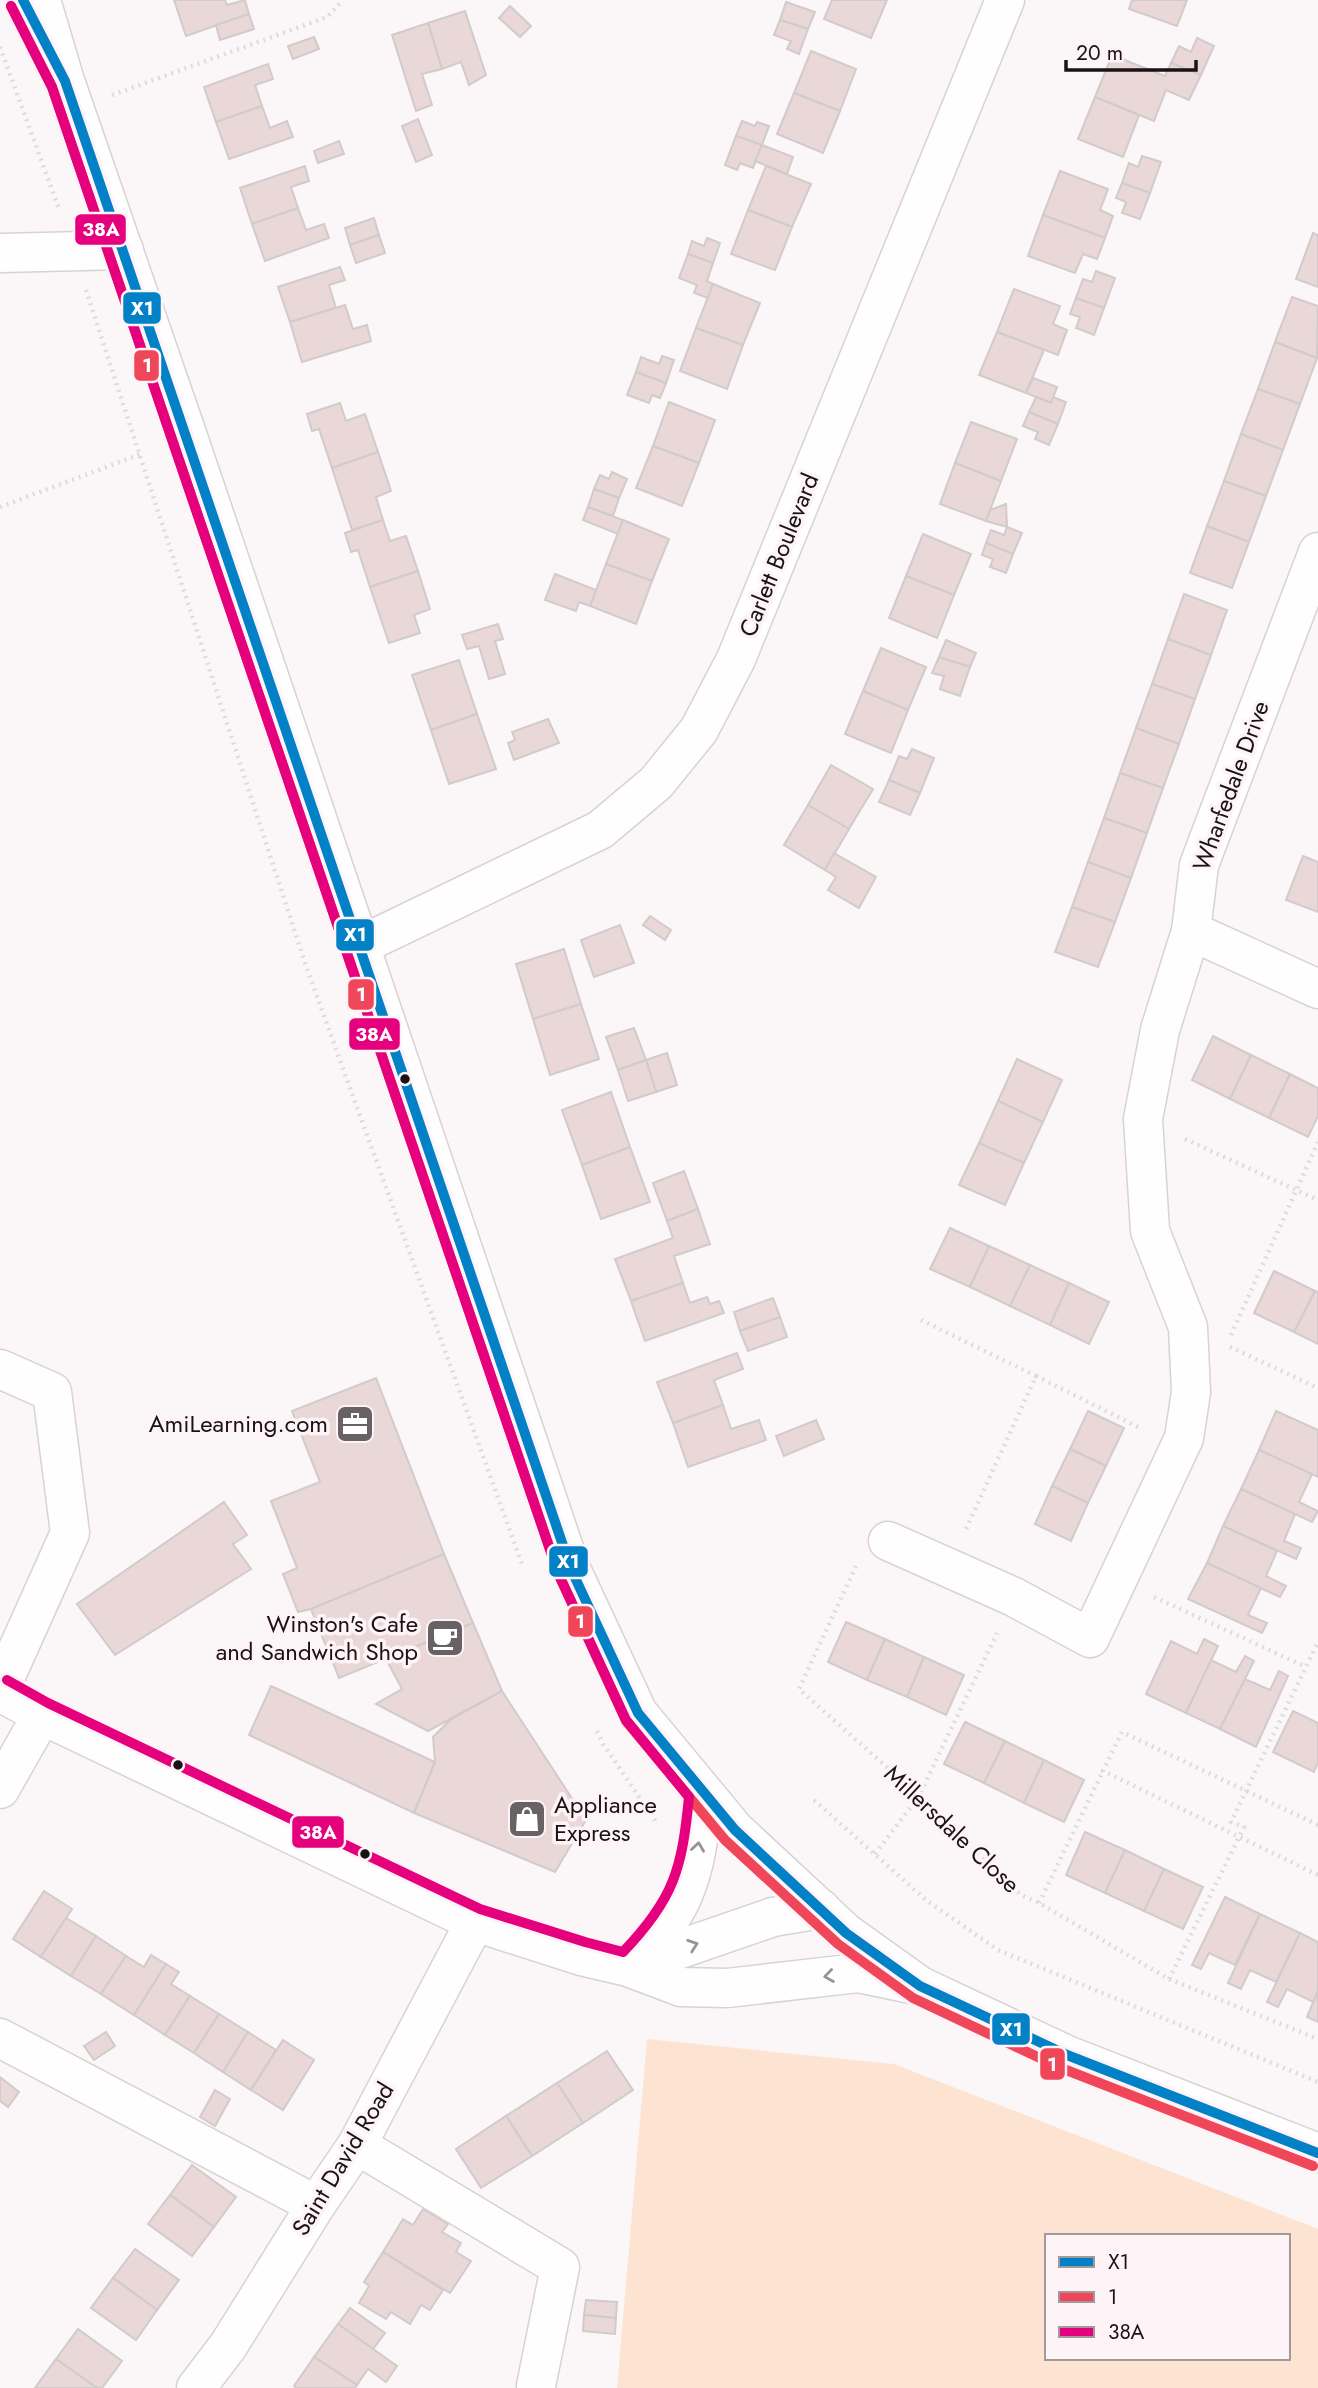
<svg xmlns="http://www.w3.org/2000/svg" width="1318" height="2388" viewBox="0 0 1318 2388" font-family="Jost,sans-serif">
	<rect width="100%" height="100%" fill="#fbf6f8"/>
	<path fill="#fde4d2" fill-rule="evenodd" d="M647,2039L894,2064L1318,2229V2388H617ZM1047,2236H1288V2358H1047Z"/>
	<g fill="#e9d8d7" stroke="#d1cbcb" stroke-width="2">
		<polygon points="174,0 225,0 227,5 245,0 249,14 186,36"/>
		<polygon points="832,0 887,0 871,38 824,19"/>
		<polygon points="1132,0 1187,0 1177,26 1129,9"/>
		<polygon points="786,2 815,12 808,29 780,20"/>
		<polygon points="510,6 531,26 520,37 499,18"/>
		<polygon points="465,11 486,75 469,85 461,62 442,69 428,23"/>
		<polygon points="249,14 254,29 220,40 216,25"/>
		<polygon points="780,20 808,29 799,54 787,49 791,41 774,35"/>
		<polygon points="428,23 442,69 422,74 432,105 416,111 392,35"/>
		<polygon points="314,37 319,49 293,59 288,46"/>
		<polygon points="1197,38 1214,46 1201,75 1171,63 1179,46 1191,52"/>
		<polygon points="811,51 856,69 840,111 794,93"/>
		<polygon points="1112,55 1165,76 1171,63 1201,75 1189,100 1166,90 1154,121 1095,97"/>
		<polygon points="268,64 273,79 255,85 262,106 216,122 204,87"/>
		<polygon points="794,93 840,111 823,153 777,134"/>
		<polygon points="1095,97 1139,115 1123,157 1078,139"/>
		<polygon points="262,106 270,128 287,121 293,137 229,159 216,122"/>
		<polygon points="418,119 432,155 416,162 402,126"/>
		<polygon points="742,121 755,126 757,122 769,126 762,145 736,136"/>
		<polygon points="736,136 762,145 753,168 740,163 737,170 725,165"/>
		<polygon points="339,141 344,154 318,163 314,151"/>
		<polygon points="762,145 793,157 787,174 755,161"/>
		<polygon points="1142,156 1161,162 1150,193 1122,183 1129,163 1138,167"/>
		<polygon points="305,166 309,181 291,187 298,208 252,224 240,188"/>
		<polygon points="766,166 811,184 792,227 748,210"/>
		<polygon points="1060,171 1108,189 1100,210 1113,216 1105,238 1043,215"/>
		<polygon points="1122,183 1150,193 1140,219 1122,213 1126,202 1116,198"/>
		<polygon points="298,208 306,230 324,224 329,238 265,261 252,224"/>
		<polygon points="748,210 792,227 775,270 731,254"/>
		<polygon points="1043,215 1105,238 1097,259 1083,254 1075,273 1028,256"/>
		<polygon points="374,218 379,235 350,245 345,228"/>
		<polygon points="1313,233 1318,235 1318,287 1296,279"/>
		<polygon points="379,235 385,253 356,263 350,245"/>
		<polygon points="707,238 720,243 713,263 688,254 692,241 704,246"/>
		<polygon points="688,254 713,263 707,281 713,284 708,298 694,293 697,285 679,278"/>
		<polygon points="340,267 345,280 329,285 336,308 290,322 278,287"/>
		<polygon points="1096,271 1115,278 1104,308 1076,298 1083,279 1092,282"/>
		<polygon points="713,284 760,303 743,345 696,328"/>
		<polygon points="1014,289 1060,306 1053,324 1067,330 1058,355 997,332"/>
		<polygon points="1292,297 1318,306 1317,358 1275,342"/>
		<polygon points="1076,298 1104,308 1094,335 1076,328 1080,317 1070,314"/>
		<polygon points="345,305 353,329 367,325 371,341 302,362 290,322"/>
		<polygon points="696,328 743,345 727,389 680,371"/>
		<polygon points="997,332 1044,350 1026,393 979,375"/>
		<polygon points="1275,342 1317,358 1300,404 1258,389"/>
		<polygon points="662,356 674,360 666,383 636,372 641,357 659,364"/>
		<polygon points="636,372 666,383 660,398 652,395 649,403 627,395"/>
		<polygon points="1033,378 1057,387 1051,403 1026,393"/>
		<polygon points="1258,389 1300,404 1283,450 1241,434"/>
		<polygon points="1036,397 1051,403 1053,397 1066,402 1058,424 1029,412"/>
		<polygon points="669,402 715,420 699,463 653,446"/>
		<polygon points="340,403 346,421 365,414 378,452 332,468 319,429 312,431 307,414"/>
		<polygon points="1029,412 1058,424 1049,445 1035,439 1038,432 1023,426"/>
		<polygon points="971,422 1017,439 1001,481 955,463"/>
		<polygon points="1241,434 1283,450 1266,496 1224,481"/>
		<polygon points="653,446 699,463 682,506 636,488"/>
		<polygon points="378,452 391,491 376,497 383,520 352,530 332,468"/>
		<polygon points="955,463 1001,481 986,521 940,504"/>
		<polygon points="612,472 627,479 619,498 594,489 600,475 609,479"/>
		<polygon points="1224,481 1266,496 1249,542 1207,526"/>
		<polygon points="594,489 619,498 613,516 588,507"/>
		<polygon points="1006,504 1007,527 986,521 990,510"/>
		<polygon points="588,507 623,520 618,534 583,520"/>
		<polygon points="383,520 390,541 406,536 418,571 370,587 358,550 351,552 345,533"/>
		<polygon points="623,520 669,539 652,581 606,564"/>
		<polygon points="1207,526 1249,542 1232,588 1190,573"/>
		<polygon points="1007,527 1022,533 1013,554 986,543 991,530 1004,535"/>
		<polygon points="923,534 971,554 954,595 906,576"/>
		<polygon points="986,543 1013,554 1006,573 990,567 993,559 982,555"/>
		<polygon points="606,564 652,581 636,624 590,606"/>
		<polygon points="418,571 430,609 414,615 420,633 389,643 370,587"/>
		<polygon points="555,574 596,590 590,606 579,602 576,611 545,600"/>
		<polygon points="906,576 954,595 937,638 889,618"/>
		<polygon points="1184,594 1227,610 1211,655 1168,639"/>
		<polygon points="498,624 503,639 495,641 505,674 489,679 479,646 467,649 462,635"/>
		<polygon points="1168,639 1211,655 1195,699 1152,684"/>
		<polygon points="946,640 976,653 970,667 939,657"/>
		<polygon points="881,648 926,667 908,710 863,691"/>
		<polygon points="939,657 970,667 960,696 940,689 944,676 932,673"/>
		<polygon points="459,660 477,714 431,730 412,675"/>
		<polygon points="1152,684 1195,699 1179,744 1136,728"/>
		<polygon points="863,691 908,710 891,753 845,734"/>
		<polygon points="477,714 496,769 449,784 431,730"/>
		<polygon points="548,719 559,743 514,760 508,743 515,740 512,732"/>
		<polygon points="1136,728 1179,744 1163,788 1120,773"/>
		<polygon points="912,749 934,758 920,793 889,780 899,756 907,759"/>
		<polygon points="831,765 873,789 849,829 808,805"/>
		<polygon points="1120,773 1163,788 1147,833 1104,818"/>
		<polygon points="889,780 920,793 910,815 879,802"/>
		<polygon points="808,805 849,829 825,870 784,845"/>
		<polygon points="1104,818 1147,833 1131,878 1088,862"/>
		<polygon points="834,853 876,877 859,908 828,890 836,877 825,870"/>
		<polygon points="1303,856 1318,862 1318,912 1286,900"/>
		<polygon points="1088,862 1131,878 1115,922 1072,907"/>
		<polygon points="1072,907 1115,922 1098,967 1055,952"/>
		<polygon points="650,916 671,930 665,940 643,925"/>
		<polygon points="620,925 634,963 594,977 581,940"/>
		<polygon points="564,949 581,1004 533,1019 516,964"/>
		<polygon points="581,1004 599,1059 550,1075 533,1019"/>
		<polygon points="634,1028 646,1060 618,1070 606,1037"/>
		<polygon points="1213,1036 1251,1055 1230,1099 1192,1080"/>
		<polygon points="667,1053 677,1085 656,1092 646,1060"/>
		<polygon points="1251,1055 1290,1074 1269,1118 1230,1099"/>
		<polygon points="1017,1059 1062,1080 1043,1122 998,1101"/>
		<polygon points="646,1060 656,1092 628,1101 618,1070"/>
		<polygon points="1290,1074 1318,1088 1318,1116 1308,1137 1269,1118"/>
		<polygon points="611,1092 630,1147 582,1165 562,1110"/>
		<polygon points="998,1101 1043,1122 1024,1163 979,1143"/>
		<polygon points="979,1143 1024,1163 1005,1205 959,1185"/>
		<polygon points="630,1147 650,1202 601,1219 582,1165"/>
		<polygon points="684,1171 698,1209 667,1221 653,1183"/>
		<polygon points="698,1209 710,1244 674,1256 683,1283 631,1301 615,1259 673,1238 667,1221"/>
		<polygon points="950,1228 989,1246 970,1287 930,1269"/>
		<polygon points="989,1246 1030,1265 1010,1306 970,1287"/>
		<polygon points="1030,1265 1069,1283 1050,1325 1010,1306"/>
		<polygon points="1274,1271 1315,1291 1294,1332 1254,1313"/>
		<polygon points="683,1283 690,1303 707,1297 710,1304 719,1301 724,1313 645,1341 631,1301"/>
		<polygon points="1069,1283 1109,1302 1089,1344 1050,1325"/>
		<polygon points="1315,1291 1318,1292 1318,1344 1294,1332"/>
		<polygon points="773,1298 780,1317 740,1331 734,1312"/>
		<polygon points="780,1317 787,1337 748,1351 740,1331"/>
		<polygon points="737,1353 743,1369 714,1380 723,1405 673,1423 657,1382"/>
		<polygon points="376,1378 444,1554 311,1609 298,1612 283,1574 297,1568 271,1501 320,1482 292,1411"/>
		<polygon points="723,1405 731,1429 759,1420 766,1440 688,1467 673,1423"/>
		<polygon points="1088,1411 1124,1428 1106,1466 1070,1449"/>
		<polygon points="1276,1411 1318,1430 1318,1477 1259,1450"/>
		<polygon points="816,1420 824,1439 784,1456 776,1436"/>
		<polygon points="1070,1449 1106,1466 1088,1503 1052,1486"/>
		<polygon points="1259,1450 1312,1474 1299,1502 1318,1511 1312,1522 1241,1489"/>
		<polygon points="1052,1486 1088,1503 1071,1541 1035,1524"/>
		<polygon points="1241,1489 1295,1514 1284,1541 1301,1548 1296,1559 1223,1526"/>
		<polygon points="224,1502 247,1535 233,1544 251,1569 115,1655 77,1604"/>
		<polygon points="1223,1526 1277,1551 1266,1576 1286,1586 1280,1597 1207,1563"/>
		<polygon points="444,1554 473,1623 339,1678 311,1609"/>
		<polygon points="1207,1563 1261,1588 1248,1615 1267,1623 1262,1633 1188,1599"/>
		<polygon points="846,1622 885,1639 867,1680 828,1662"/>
		<polygon points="473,1623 502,1691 428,1731 376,1704 402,1689 386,1659"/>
		<polygon points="885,1639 924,1657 907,1697 867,1680"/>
		<polygon points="1204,1639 1218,1646 1186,1713 1146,1694 1171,1641 1197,1654"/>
		<polygon points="1245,1656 1254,1661 1220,1729 1186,1713 1211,1660 1236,1672"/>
		<polygon points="924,1657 964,1675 946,1715 907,1697"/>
		<polygon points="1279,1671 1288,1676 1256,1747 1220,1729 1245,1679 1270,1690"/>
		<polygon points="271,1686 435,1762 414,1813 249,1735"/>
		<polygon points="502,1691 586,1820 555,1872 414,1813 435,1762 433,1737 450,1720"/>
		<polygon points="1293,1711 1318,1723 1318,1762 1314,1772 1273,1752"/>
		<polygon points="965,1722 1005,1741 984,1783 944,1764"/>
		<polygon points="1005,1741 1044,1760 1024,1803 984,1783"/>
		<polygon points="1044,1760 1084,1780 1064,1822 1024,1803"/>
		<polygon points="1085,1832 1125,1850 1105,1893 1066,1875"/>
		<polygon points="1125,1850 1164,1869 1144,1911 1105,1893"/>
		<polygon points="1164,1869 1203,1887 1183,1929 1144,1911"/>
		<polygon points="44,1891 72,1909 41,1957 13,1939"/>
		<polygon points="1225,1897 1260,1914 1235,1965 1209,1953 1201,1969 1192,1965"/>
		<polygon points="1260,1914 1300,1933 1276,1982 1250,1970 1241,1989 1228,1983"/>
		<polygon points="66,1918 96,1936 71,1976 41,1957"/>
		<polygon points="1300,1933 1318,1942 1318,1991 1313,2002 1287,1989 1278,2007 1267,2002"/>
		<polygon points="96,1936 126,1956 101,1994 71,1976"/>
		<polygon points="151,1955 166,1964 134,2015 101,1994 126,1956 144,1967"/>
		<polygon points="166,1964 179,1972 171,1984 190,1996 165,2035 134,2015"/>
		<polygon points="1318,1991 1318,2022 1307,2017"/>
		<polygon points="190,1996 219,2014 194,2053 165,2035"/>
		<polygon points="219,2014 248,2032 223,2072 194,2053"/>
		<polygon points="106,2032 115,2046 94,2060 84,2046"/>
		<polygon points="248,2032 276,2050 251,2090 223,2072"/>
		<polygon points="283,2040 314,2060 283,2110 251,2090"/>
		<polygon points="607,2051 633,2090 583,2123 557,2083"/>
		<polygon points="0,2077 19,2092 8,2107 0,2101"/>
		<polygon points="557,2083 583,2123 532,2156 506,2116"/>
		<polygon points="215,2090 230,2099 215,2126 200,2117"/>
		<polygon points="506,2116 532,2156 481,2188 456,2149"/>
		<polygon points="192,2165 236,2197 214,2227 170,2195"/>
		<polygon points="170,2195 214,2227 192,2256 148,2224"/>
		<polygon points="423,2209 448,2224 442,2232 461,2243 456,2252 471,2261 450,2293 383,2252 403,2219 413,2225"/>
		<polygon points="135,2249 179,2280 157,2310 113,2278"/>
		<polygon points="383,2252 443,2290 430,2310 421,2305 410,2324 391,2312 386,2319 359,2303 369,2286 364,2282"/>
		<polygon points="113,2278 157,2310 136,2340 91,2308"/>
		<polygon points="586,2300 617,2302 616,2318 584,2315"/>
		<polygon points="350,2308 385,2333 373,2349 338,2324"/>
		<polygon points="584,2315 616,2318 615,2334 583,2331"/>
		<polygon points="338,2324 397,2366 386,2382 368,2369 357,2385 314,2357"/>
		<polygon points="78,2329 122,2361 102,2388 97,2388 56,2359"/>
		<polygon points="314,2357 357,2385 355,2388 297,2388 294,2386"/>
		<polygon points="56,2359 97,2388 35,2388"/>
	</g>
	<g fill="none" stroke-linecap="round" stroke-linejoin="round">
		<defs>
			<g id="minor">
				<polyline points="0,253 124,250"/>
				<polyline points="1318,552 1199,865 1191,931 1318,989"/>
				<polyline points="361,945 600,830 656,783 699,730 736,659 1005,0"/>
				<polyline points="0,1369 52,1392 70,1533 0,1689"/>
				<polyline points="888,1541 1014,1597 1090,1638 1184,1438 1191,1392 1188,1327 1150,1231 1143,1119 1160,1030 1191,931"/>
				<polyline points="0,1789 42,1715"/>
				<polyline points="0,2038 316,2205"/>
				<polyline points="357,2145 560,2267 536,2386"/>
				<polyline points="196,2388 228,2346 316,2205 357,2145 475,1922"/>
			</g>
			<g id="major">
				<polyline points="0,1692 42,1715 475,1922 581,1956 628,1967 681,1987 727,1988 858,1973 920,1986"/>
				<path d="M632,1963C644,1950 658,1937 668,1922C695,1884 699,1838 704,1793"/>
				<polyline points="628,1967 773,1917 821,1909"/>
			</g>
			<polyline id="highway" points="41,0 65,81 188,437 571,1569 638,1713 735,1830 846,1933 920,1986 1067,2055 1318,2153"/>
		</defs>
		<use href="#minor" stroke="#d8d2d4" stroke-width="41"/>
		<use href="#major" stroke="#d8d2d4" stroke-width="41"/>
		<use href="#highway" stroke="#d8d2d4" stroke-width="41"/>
		<g stroke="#dddbdc" stroke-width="4.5" stroke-dasharray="2 5" stroke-linecap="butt">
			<polyline points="0,47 59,209"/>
			<polyline points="112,95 327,17 343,0"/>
			<polyline points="86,290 306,966 522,1564"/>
			<polyline points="0,507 141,454"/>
			<polyline points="1185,1139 1318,1200"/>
			<polyline points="921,1320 1036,1376 966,1529"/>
			<polyline points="1231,1335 1318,1142"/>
			<polyline points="1230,1347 1318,1388"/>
			<polyline points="1036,1376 1142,1429"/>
			<polyline points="856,1566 799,1689 919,1796 1021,1895 1039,1903 1169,1979 1318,2039"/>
			<polyline points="1154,1597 1306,1667"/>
			<polyline points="597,1731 603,1744 657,1823"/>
			<polyline points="814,1800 926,1900 998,1950 1318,2082"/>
			<polyline points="1318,1825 1122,1732 1103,1771 1318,1875"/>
			<polyline points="875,1854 919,1796 997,1633"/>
			<polyline points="1039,1903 1103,1771"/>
			<polyline points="1169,1979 1244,1827 1231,1822 1318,1642"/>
		</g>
		<use href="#minor" stroke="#fefefe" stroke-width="38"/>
		<use href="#major" stroke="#fefefe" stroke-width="38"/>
		<use href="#highway" stroke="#fefefe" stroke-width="38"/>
		<defs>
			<polyline id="bus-1" points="23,0 65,81 571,1569 638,1713 735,1830 846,1933 920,1986 1067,2055 1318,2153"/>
			<polyline id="bus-2" points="11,6 52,87 558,1573 626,1721 725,1840 838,1944 913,1998 1061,2068 1313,2166"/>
			<path id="bus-3" d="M7,1680L48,1703L480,1909L585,1942L623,1952C674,1899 682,1869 689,1797L626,1720L558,1573L52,87L11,6"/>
		</defs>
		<use href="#bus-1" stroke="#fef3f7" stroke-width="16"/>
		<use href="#bus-2" stroke="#fef3f7" stroke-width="16"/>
		<use href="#bus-3" stroke="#fef3f7" stroke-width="16"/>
		<use href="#bus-1" stroke="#0281c7" stroke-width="10"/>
		<use href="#bus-2" stroke="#ef4659" stroke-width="10"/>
		<use href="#bus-3" stroke="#e5007d" stroke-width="10"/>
	</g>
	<defs><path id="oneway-chevron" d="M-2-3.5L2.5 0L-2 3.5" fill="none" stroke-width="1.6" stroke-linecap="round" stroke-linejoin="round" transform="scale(1.75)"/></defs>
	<g stroke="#979495">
		<use href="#oneway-chevron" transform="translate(698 1847) rotate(-82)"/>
		<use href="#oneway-chevron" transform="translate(693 1945) rotate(-19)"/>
		<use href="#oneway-chevron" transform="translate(829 1976) rotate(172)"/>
	</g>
	<defs>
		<symbol id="office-square" viewBox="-11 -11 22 22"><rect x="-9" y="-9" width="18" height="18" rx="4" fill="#686264" stroke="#fef3f7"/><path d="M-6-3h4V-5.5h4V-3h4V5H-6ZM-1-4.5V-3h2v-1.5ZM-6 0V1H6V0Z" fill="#fff"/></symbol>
		<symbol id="cafe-square" viewBox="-11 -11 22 22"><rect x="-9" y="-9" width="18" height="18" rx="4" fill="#686264" stroke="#fef3f7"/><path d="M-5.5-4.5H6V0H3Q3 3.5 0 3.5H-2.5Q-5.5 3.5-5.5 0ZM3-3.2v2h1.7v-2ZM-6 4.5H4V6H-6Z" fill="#fff"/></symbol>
		<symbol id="shop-square" viewBox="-11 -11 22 22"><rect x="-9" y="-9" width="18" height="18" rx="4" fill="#686264" stroke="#fef3f7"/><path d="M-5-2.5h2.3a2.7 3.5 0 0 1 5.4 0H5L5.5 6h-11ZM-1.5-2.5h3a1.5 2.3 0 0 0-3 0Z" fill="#fff"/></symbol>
	</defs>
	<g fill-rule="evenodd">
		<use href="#office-square" x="333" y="1402" width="44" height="44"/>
		<use href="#cafe-square" x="423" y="1616" width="44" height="44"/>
		<use href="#shop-square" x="505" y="1797" width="44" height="44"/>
	</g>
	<g fill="#191315" stroke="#fef3f7" stroke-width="2.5">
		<circle cx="405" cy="1079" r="6"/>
		<circle cx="178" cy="1765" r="6"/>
		<circle cx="365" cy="1854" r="6"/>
	</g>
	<g text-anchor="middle" stroke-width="7" stroke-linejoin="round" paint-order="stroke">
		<g font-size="24" fill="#191315" stroke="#fef3f7">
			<text transform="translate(779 555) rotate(-68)" y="8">Carlett Boulevard</text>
			<text transform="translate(1231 786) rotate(-70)" y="8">Wharfedale Drive</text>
			<text transform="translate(952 1829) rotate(43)" y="8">Millersdale Close</text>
			<text transform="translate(343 2159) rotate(-59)" y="8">Saint David Road</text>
		</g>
		<g font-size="24" fill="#191315" stroke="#fef3f7" text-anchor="end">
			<text x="328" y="1432">AmiLearning.com</text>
			<text x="418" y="1632">Winston's Cafe<tspan x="418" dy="28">and Sandwich Shop</tspan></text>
			<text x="554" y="1813" text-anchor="start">Appliance<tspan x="554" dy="28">Express</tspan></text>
		</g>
	</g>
	<g stroke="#fef3f7" stroke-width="2.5">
		<rect x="74" y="213" width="53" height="33" rx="7" fill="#e5007d"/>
		<rect x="122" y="291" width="40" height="34" rx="7" fill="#0281c7"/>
		<rect x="133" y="349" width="27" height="33" rx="7" fill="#ef4659"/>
		<rect x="335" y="918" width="40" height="34" rx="7" fill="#0281c7"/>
		<rect x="347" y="978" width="28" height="33" rx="7" fill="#ef4659"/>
		<rect x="348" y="1017" width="53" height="34" rx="7" fill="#e5007d"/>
		<rect x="548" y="1545" width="41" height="33" rx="7" fill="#0281c7"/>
		<rect x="567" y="1605" width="27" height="33" rx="7" fill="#ef4659"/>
		<rect x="291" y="1815" width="54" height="34" rx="7" fill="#e5007d"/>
		<rect x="991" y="2012" width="40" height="34" rx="7" fill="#0281c7"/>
		<rect x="1039" y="2047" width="27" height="34" rx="7" fill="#ef4659"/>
	</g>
	<g font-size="19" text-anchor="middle" font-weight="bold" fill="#fff">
		<text x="101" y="236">38A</text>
		<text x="142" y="315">X1</text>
		<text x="147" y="372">1</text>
		<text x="355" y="941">X1</text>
		<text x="361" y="1001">1</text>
		<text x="374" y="1041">38A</text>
		<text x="568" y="1568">X1</text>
		<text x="580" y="1628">1</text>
		<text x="318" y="1839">38A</text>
		<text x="1011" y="2036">X1</text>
		<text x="1052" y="2071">1</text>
	</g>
	<rect x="1045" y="2234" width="245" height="126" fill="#fef3f7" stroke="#a2999d" stroke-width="2"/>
	<rect x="1059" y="2257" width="35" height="10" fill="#0281c7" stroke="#a2999d" stroke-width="2"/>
	<text x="1108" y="2269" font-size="21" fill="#191315">X1</text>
	<rect x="1059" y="2292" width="35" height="10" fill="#ef4659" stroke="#a2999d" stroke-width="2"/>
	<text x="1108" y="2304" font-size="21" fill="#191315">1</text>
	<rect x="1059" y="2327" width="35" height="10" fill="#e5007d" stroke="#a2999d" stroke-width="2"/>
	<text x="1108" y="2339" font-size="21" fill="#191315">38A</text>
	<path d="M1066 60v10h130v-10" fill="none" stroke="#191315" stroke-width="3.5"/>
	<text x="1076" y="60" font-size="21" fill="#191315" stroke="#fef3f7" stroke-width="5" paint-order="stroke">20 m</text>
</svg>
